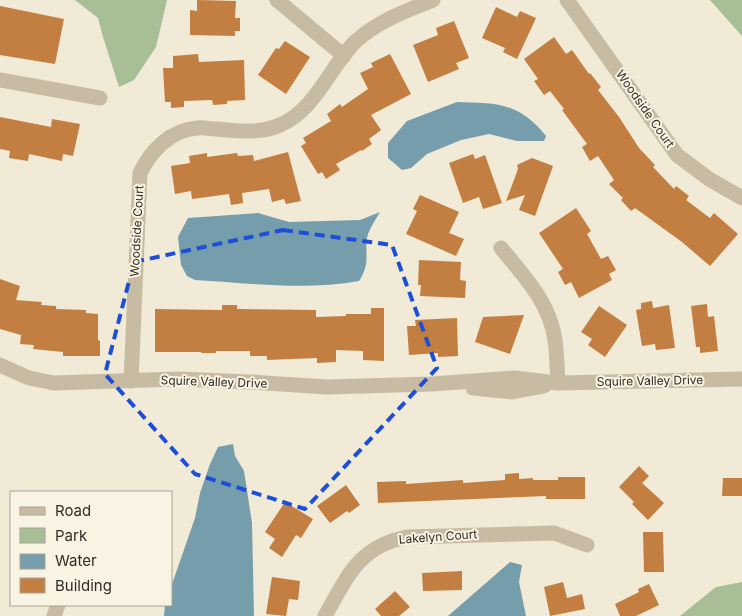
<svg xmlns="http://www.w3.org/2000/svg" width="742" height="616" viewBox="0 0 742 616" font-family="Inter,sans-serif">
	<rect width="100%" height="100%" fill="#f0ead6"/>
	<g fill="#a8be97">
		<polygon points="75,0 167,0 156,47 134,80 119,87 103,37 98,18"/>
		<polygon points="710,0 742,0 742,36"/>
		<polygon points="742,582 742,616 680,616 716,587"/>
	</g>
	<g fill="#769dac">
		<path d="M457,102C496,103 519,102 546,136L544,141H517L489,134L461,140L427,154L411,168L402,170L388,158V143L407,121Z"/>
		<path d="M380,212C376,219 371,226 368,234C363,251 372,261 359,281C305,291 250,283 195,280L187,276L181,265L178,237L188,218L258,213L289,222L360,220Z"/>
		<polygon points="233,444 235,456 244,471 252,523 254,616 164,616 165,605 171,605 171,587 195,518 200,493 210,464 218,447"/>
		<polygon points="510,562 522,565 519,582 526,616 448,616"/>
	</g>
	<g fill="#c37f41">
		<polygon points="197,0 236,1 235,18 240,18 240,31 235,31 235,36 190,35 190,10 197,11"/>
		<polygon points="0,6 64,19 55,64 0,55"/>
		<polygon points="496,7 517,17 520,11 536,18 517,59 503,52 505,48 482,38"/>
		<polygon points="454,21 469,58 456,63 459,69 428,82 413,45 438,35 436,28"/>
		<polygon points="554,37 566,54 572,50 589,74 590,73 601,87 598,90 619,117 639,148 655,165 653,167 674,189 676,186 689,196 686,200 710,218 714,213 738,234 710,266 682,242 635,208 631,211 621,200 623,198 609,184 614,180 598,156 590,161 582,147 587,144 562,110 564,109 550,91 544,95 534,81 538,79 524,59"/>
		<polygon points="285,41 310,57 286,94 258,75 276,48 279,49"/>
		<polygon points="198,54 199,62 244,60 245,100 227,101 227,104 213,105 212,100 184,101 184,107 171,108 171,102 165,102 163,68 173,68 173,56"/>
		<polygon points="390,54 411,94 371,115 381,130 369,139 372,144 362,151 361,150 336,164 340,170 326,179 322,172 318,174 301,146 306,143 303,138 331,121 327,114 340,104 342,107 368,89 360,73 373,67 371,63"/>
		<polygon points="0,117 51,127 52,119 80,124 73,156 63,154 62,161 29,154 28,161 9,158 10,151 0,149"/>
		<polygon points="288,152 301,201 286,204 284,199 272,202 269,189 242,193 243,203 231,205 229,194 192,199 191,191 175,194 171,166 190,163 189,156 207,153 207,157 237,153 238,156 253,155 254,161"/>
		<polygon points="473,154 475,159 485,155 502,203 483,209 479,197 463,203 449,163"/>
		<polygon points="532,158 553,166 535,216 519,210 525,195 506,201 518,169 517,165"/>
		<polygon points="420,195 459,212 449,233 464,239 456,256 406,234 417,211 413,209"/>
		<polygon points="576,208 591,231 587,234 601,259 608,256 616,270 609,274 612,280 579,298 571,282 565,285 558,272 563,269 539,233"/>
		<polygon points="419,260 461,262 460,280 466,281 465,298 420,296 421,285 418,285"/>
		<polygon points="0,279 20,286 16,300 42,302 41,305 56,306 56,309 86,310 86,313 98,314 98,340 100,341 100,356 63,356 63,352 33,349 34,345 20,344 21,335 0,329"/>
		<polygon points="652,301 653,308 669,305 675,348 656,350 655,344 642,346 636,310 641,309 641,303"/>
		<polygon points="707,304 708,317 714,316 718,351 700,353 700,347 696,347 691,306"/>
		<polygon points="222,305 237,305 237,309 316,310 316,317 346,316 346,314 371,314 371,308 384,308 384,361 363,360 363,351 336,350 336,362 317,363 317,358 267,360 267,356 250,356 250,351 216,351 216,353 201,353 201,352 155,352 155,309 222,310"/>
		<polygon points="599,306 627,325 605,357 588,345 592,339 581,332"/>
		<polygon points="524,315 510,354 475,342 483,317"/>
		<polygon points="457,318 458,356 438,357 438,353 409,355 407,326 416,326 415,320"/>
		<polygon points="639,466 649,476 642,483 664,503 648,520 632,504 634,502 619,487"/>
		<polygon points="519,473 519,479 533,478 533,480 558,480 558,477 585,477 585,499 546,499 546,496 378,503 377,482 406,481 406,484 463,480 463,483 505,480 505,474"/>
		<polygon points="723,478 742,478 742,496 722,496"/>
		<polygon points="346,485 360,505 349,513 347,511 330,523 317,506"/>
		<polygon points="285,502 313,519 301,538 296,535 282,557 269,548 275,539 265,532"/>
		<polygon points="643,532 663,532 664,572 644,572"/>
		<polygon points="462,571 462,590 423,591 422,573"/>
		<polygon points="272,577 300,581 298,600 289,599 286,616 266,614"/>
		<polygon points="563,582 567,598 582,594 585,609 550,616 544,587"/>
		<polygon points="649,584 659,605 636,616 620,616 615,604 639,592 638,589"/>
		<polygon points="395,591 410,607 399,616 381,616 375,609"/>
	</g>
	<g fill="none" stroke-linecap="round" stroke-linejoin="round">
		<g stroke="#c7bca3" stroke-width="15">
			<polyline points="277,0 344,56"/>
			<polyline points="567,0 677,155 709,179 742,198"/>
			<polyline points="0,80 100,98"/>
			<path d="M501,248C524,276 550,303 555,340C557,354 557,369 558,383"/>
			<polyline points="0,365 29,378 54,383 178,379 250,382 327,387 432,384 514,378 558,383 742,379"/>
			<path d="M131,381L140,173C151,151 170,130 197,128C203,127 210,129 216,129C238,131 259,134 280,125C315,111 330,66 356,41C378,21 406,11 433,0"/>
			<polyline points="473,388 512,392 544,386"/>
			<polyline points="54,616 58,605"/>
			<path d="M325,616C347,577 359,546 407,537L554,533L587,545"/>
		</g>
	</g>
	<path fill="none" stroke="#1d4ed8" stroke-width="4" stroke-dasharray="10 6" stroke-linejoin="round" d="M283,230L392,245L437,368L305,509L195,474L105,374L134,262Z"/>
	<g text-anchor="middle" stroke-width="4" stroke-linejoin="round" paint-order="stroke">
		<g font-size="12" fill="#322c25" stroke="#f8f3e2">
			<text transform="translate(645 109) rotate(55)" y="4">Woodside Court</text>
			<text transform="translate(137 231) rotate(-87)" y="4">Woodside Court</text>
			<text transform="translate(650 381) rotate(-1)" y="4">Squire Valley Drive</text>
			<text transform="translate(214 382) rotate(2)" y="4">Squire Valley Drive</text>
			<text transform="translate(438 537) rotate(-4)" y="4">Lakelyn Court</text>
		</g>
	</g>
	<rect x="10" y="491" width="162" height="115" fill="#f8f3e2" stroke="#a9a396"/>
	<rect x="20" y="507" width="25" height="8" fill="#c7bca3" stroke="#a9a396"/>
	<text x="55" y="516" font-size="15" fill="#322c25">Road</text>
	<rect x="20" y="528" width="25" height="15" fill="#a8be97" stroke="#a9a396"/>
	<text x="55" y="541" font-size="15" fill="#322c25">Park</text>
	<rect x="20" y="554" width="25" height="15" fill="#769dac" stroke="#a9a396"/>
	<text x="55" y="566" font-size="15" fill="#322c25">Water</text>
	<rect x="20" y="578" width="25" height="15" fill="#c37f41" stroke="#a9a396"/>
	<text x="55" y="591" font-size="15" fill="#322c25">Building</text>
</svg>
